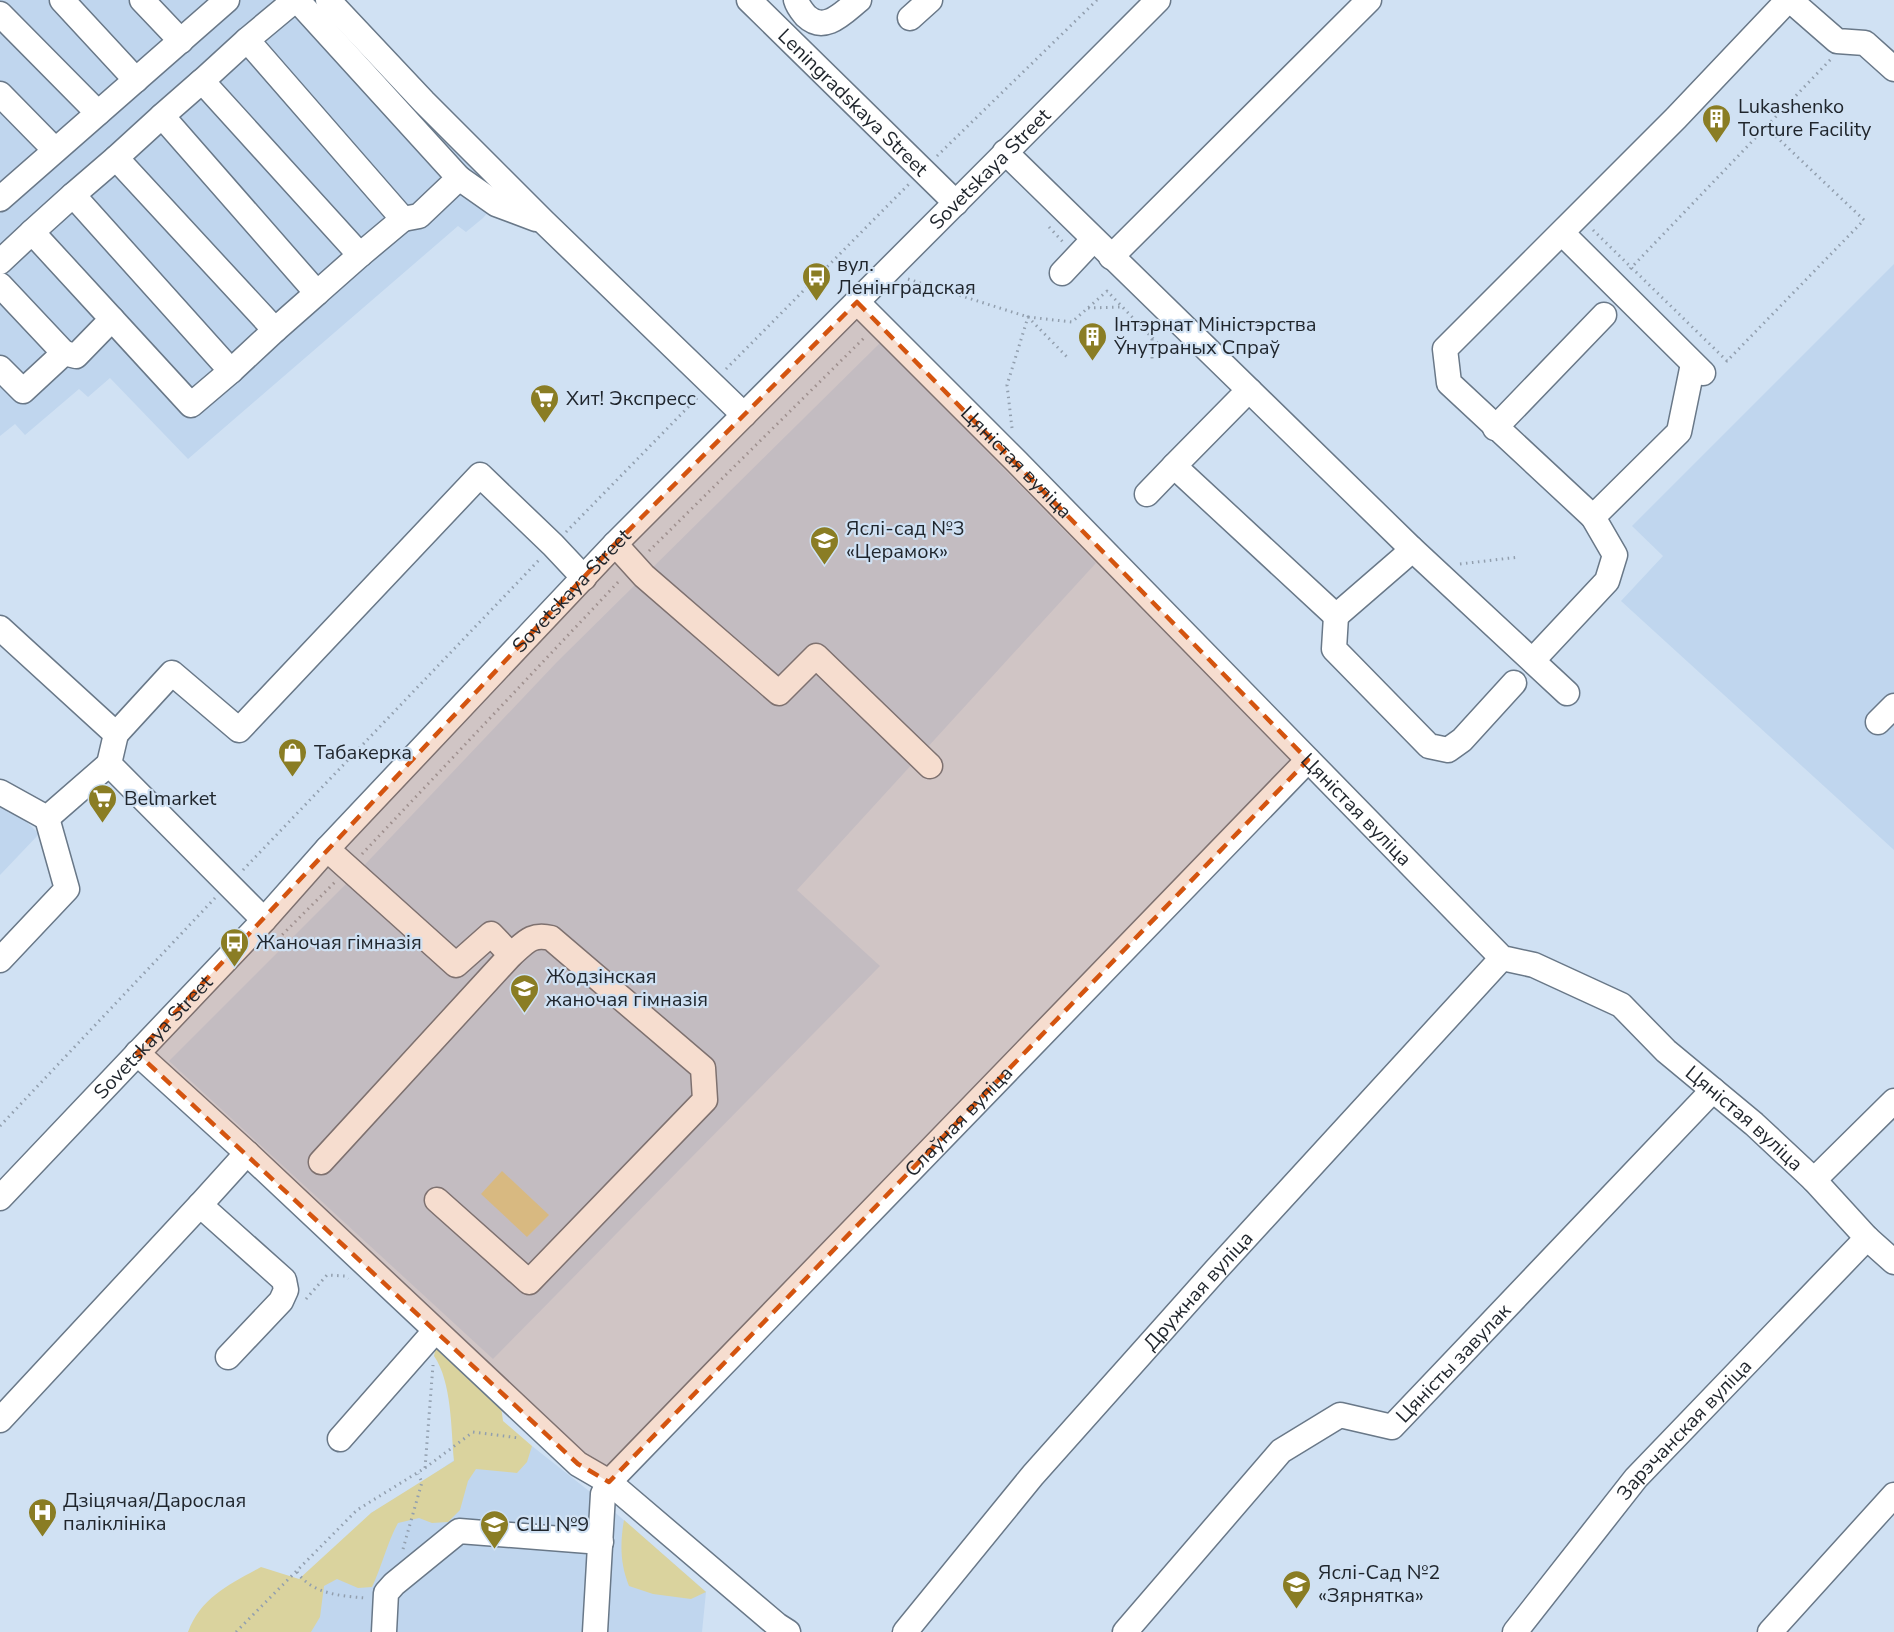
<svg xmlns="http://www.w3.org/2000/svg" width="1894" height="1632" viewBox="0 0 1894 1632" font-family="'Nunito Sans',sans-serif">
	<rect width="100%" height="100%" fill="#d0e1f3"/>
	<g fill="#c0d6ee">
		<polygon points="0,0 313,0 501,197 483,218 466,232 458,226 188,459 110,378 88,397 79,389 25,435 15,424 0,436"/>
		<polygon points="1894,264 1894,850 1621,601 1663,556 1632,526"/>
		<polygon points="880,343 1096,563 797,890 880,966 493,1359 169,1061 356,874 557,662"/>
		<polygon points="0,796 39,834 0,875"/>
		<polygon points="478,1444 532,1446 603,1502 706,1592 702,1632 289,1632 371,1513 422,1482"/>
	</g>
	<g fill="#dad39e">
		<polygon points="502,1171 549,1215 527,1237 481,1194"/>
		<path d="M436,1346L500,1399L503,1421L532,1446L527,1462L517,1473L476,1469L468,1481L460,1510L448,1522L432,1523L419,1518L398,1523C387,1543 382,1566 372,1587L358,1588L337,1579L324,1586L320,1617L311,1632H188C201,1597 230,1584 261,1567L299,1579L371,1513L454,1461C451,1429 452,1382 434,1356Z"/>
		<path d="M624,1520L706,1592L691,1599L653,1594L629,1586C620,1564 620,1543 624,1520Z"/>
	</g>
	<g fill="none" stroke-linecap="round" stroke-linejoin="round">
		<defs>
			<g id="minor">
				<polyline points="62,0 136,80"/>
				<polyline points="142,0 181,41"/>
				<polyline points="297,0 459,178 419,216 403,219"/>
				<polyline points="328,0 424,102 544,222 744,415"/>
				<path id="s1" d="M749,0L956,203"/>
				<path d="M796,0C798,7 801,10 806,16C825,34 844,12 859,0"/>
				<polyline points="1790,0 1837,41 1865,43 1894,69"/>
				<polyline points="0,14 98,113"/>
				<polyline points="910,18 930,0"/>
				<polyline points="247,40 295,0"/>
				<polyline points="200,83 247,40 403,219 360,255"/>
				<polyline points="0,94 55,150"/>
				<polyline points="162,116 202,81 360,255 317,293"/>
				<polyline points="1005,152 1411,548 1567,693"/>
				<polyline points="116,158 162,116 317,293 275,330"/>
				<polyline points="459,178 496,204 536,219"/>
				<polyline points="73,195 116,158 275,330 231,371"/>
				<polyline points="0,199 227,0"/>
				<polyline points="32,232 73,195 231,371 191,405 112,319"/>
				<polyline points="1562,233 1703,373"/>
				<polyline points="1111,257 1369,0"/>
				<polyline points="0,262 32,232 112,319 76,356 64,353"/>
				<polyline points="1062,273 1093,240"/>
				<polyline points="0,285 64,353 23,391 0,368"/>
				<path id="s2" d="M857,302L1017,462L1502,958L1534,965L1621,1005L1666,1051L1754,1124L1814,1180L1867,1238L1894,1262"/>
				<polyline points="1693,364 1679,432 1593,517 1449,383 1445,349 1676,118 1788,0"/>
				<polyline points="1250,391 1240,399 1174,466 1336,616 1403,558 1411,548"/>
				<polyline points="1495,428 1604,315"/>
				<polyline points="1147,494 1174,466"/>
				<polyline points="615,544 644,576 779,693 816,656 930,766"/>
				<polyline points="1336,616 1334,649 1429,746 1448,750 1462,740 1514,683"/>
				<polyline points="0,628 116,734 109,764 264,920"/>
				<polyline points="1533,660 1607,581 1615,555 1593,517"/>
				<polyline points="1878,722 1894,706"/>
				<polyline points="116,734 172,673 239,730 480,475 553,545 584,578"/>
				<polyline points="0,792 47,818 109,764"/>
				<path d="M327,849L456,965L491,934L511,955C525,943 531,933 551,938L703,1068L705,1100L529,1282L437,1200"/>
				<polyline points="0,960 67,889 47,818"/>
				<polyline points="137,1053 247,1153 578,1464 609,1482 777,1625 788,1632"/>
				<polyline points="321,1162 511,955"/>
				<polyline points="1814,1180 1894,1101"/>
				<path id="s3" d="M0,1198L264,920L327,849L615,544L1158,0"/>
				<polyline points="228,1357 281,1301 286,1290 284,1280 200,1205 247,1153"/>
				<polyline points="0,1420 200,1205"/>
				<polyline points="340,1439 435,1331"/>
				<polyline points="384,1632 386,1593 394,1584 459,1531 601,1542"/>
				<path id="s4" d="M595,1632L603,1494L609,1482L1308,760"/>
				<path id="s5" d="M905,1632L1033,1475L1215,1271L1502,958"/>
				<path id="s6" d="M1125,1632L1281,1451L1340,1415L1392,1427L1713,1090"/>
				<path id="s7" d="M1515,1632L1636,1478L1867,1238"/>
				<polyline points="1770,1632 1894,1495"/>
			</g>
		</defs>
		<use href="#minor" stroke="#697888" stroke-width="27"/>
		<g stroke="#929fae" stroke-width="3" stroke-dasharray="1.5 4.5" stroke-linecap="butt">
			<polyline points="937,156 1097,0"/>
			<polyline points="1049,227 1063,242"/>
			<polyline points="1593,230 1727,361 1864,220 1766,127"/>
			<polyline points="1630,269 1831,59"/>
			<polyline points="908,279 1028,317 1072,322 1107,291 1164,350"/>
			<polyline points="1088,308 1122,307"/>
			<polyline points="1152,339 1152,362"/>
			<polyline points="726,369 909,184"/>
			<polyline points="1012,428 1007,385 1028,317 1068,358"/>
			<polyline points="566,532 698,397"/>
			<polyline points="649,551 864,338"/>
			<polyline points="1460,564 1519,557"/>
			<polyline points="362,854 621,579"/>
			<polyline points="243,870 539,560"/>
			<polyline points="278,939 335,882"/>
			<polyline points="0,1126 215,898"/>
			<polyline points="306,1299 327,1275 345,1276 348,1279"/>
			<polyline points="425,1468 473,1432 519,1438"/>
			<polyline points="403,1549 422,1482 418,1474"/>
			<path d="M297,1572C312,1594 341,1596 365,1598"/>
			<polyline points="236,1632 357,1510 425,1468 433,1365"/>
		</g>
		<use href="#minor" stroke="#fff" stroke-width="24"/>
	</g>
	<path fill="#d4540f" fill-opacity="0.2" stroke="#d4540f" stroke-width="4.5" stroke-dasharray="12 8" stroke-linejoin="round" d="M857,302L1308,760L609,1482L578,1464L137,1053L615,544Z"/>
	<defs>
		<symbol id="building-pin" viewBox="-11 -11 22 30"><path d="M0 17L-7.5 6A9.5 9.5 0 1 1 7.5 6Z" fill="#8a7d24" stroke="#d0e1f3"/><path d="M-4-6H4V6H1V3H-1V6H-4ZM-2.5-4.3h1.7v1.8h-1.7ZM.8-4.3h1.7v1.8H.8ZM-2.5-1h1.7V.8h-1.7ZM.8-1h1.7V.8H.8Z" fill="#fff"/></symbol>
		<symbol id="bus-pin" viewBox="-11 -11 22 30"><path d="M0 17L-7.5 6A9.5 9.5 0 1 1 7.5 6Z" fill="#8a7d24" stroke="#d0e1f3"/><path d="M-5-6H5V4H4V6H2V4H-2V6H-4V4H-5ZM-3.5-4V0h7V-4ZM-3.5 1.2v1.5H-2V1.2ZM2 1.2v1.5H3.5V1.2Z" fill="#fff"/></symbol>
		<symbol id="supermarket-pin" viewBox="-11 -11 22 30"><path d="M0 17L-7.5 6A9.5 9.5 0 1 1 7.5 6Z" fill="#8a7d24" stroke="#d0e1f3"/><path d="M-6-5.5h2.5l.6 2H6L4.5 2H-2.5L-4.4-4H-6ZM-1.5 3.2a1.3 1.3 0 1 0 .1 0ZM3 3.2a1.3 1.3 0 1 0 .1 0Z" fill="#fff"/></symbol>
		<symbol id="school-pin" viewBox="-11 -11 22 30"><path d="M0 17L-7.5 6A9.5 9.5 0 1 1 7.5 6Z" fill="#8a7d24" stroke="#d0e1f3"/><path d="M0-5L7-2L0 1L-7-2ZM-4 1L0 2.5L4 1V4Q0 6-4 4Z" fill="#fff"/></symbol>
		<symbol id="shop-pin" viewBox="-11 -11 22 30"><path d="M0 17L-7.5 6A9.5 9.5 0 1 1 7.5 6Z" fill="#8a7d24" stroke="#d0e1f3"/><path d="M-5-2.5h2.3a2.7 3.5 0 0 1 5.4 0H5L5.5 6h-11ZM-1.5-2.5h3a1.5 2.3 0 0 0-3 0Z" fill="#fff"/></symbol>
		<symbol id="hospital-pin" viewBox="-11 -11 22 30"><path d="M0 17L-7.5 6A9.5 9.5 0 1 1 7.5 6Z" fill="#8a7d24" stroke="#d0e1f3"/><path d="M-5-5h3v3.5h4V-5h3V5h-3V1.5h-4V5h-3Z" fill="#fff"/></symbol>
	</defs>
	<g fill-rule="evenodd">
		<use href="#building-pin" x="1700" y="102" width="33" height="45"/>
		<use href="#bus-pin" x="800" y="260" width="33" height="45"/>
		<use href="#building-pin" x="1076" y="320" width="33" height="45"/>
		<use href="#supermarket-pin" x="528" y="382" width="33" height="45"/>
		<use href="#school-pin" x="808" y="524" width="33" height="45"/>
		<use href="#shop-pin" x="276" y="736" width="33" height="45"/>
		<use href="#supermarket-pin" x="86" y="782" width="33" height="45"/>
		<use href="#bus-pin" x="218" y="926" width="33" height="45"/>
		<use href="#school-pin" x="508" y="972" width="33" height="45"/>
		<use href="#hospital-pin" x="26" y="1496" width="33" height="45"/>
		<use href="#school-pin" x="478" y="1508" width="33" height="45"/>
		<use href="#school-pin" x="1280" y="1568" width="33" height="45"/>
	</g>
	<g text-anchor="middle" stroke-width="4.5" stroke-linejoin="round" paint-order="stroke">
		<g font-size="20" fill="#1f252c" stroke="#d0e1f3">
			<text dy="7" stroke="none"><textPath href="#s1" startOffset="146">Leningradskaya Street</textPath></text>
			<text dy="7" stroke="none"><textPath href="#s3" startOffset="1428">Sovetskaya Street</textPath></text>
			<text dy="7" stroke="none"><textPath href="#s2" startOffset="226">Цяністая вуліца</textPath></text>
			<text dy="7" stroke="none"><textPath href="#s3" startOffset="834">Sovetskaya Street</textPath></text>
			<text dy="7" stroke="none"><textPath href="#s2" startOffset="712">Цяністая вуліца</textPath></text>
			<text dy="7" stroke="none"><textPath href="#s3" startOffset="222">Sovetskaya Street</textPath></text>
			<text dy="7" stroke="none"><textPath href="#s2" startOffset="1216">Цяністая вуліца</textPath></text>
			<text dy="7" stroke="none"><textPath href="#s4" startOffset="654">Слаўная вуліца</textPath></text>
			<text dy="7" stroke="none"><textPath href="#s5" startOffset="450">Дружная вуліца</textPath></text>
			<text dy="7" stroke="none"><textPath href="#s6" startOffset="450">Цяністы завулак</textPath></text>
			<text dy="7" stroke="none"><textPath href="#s7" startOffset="264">Зарэчанская вуліца</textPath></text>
		</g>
		<g font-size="20" fill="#1f252c" stroke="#d0e1f3" text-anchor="start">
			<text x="1738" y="113">Lukashenko<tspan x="1738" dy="23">Torture Facility</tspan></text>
			<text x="837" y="271">вул.<tspan x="837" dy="23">Ленінградская</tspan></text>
			<text x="1114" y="331">Інтэрнат Міністэрства<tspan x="1114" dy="23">Ўнутраных Спраў</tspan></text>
			<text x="566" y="405">Хит! Экспресс</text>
			<text x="846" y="535">Яслі-сад №3<tspan x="846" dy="23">«Церамок»</tspan></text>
			<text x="314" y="759">Табакерка</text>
			<text x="124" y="805">Belmarket</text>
			<text x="256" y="949">Жаночая гімназія</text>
			<text x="546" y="983">Жодзінская<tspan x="546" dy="23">жаночая гімназія</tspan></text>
			<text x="63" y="1507">Дзіцячая/Дарослая<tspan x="63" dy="23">паліклініка</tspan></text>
			<text x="516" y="1531">СШ №9</text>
			<text x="1318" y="1579">Яслі-Сад №2<tspan x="1318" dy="23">«Зярнятка»</tspan></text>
		</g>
	</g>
</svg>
